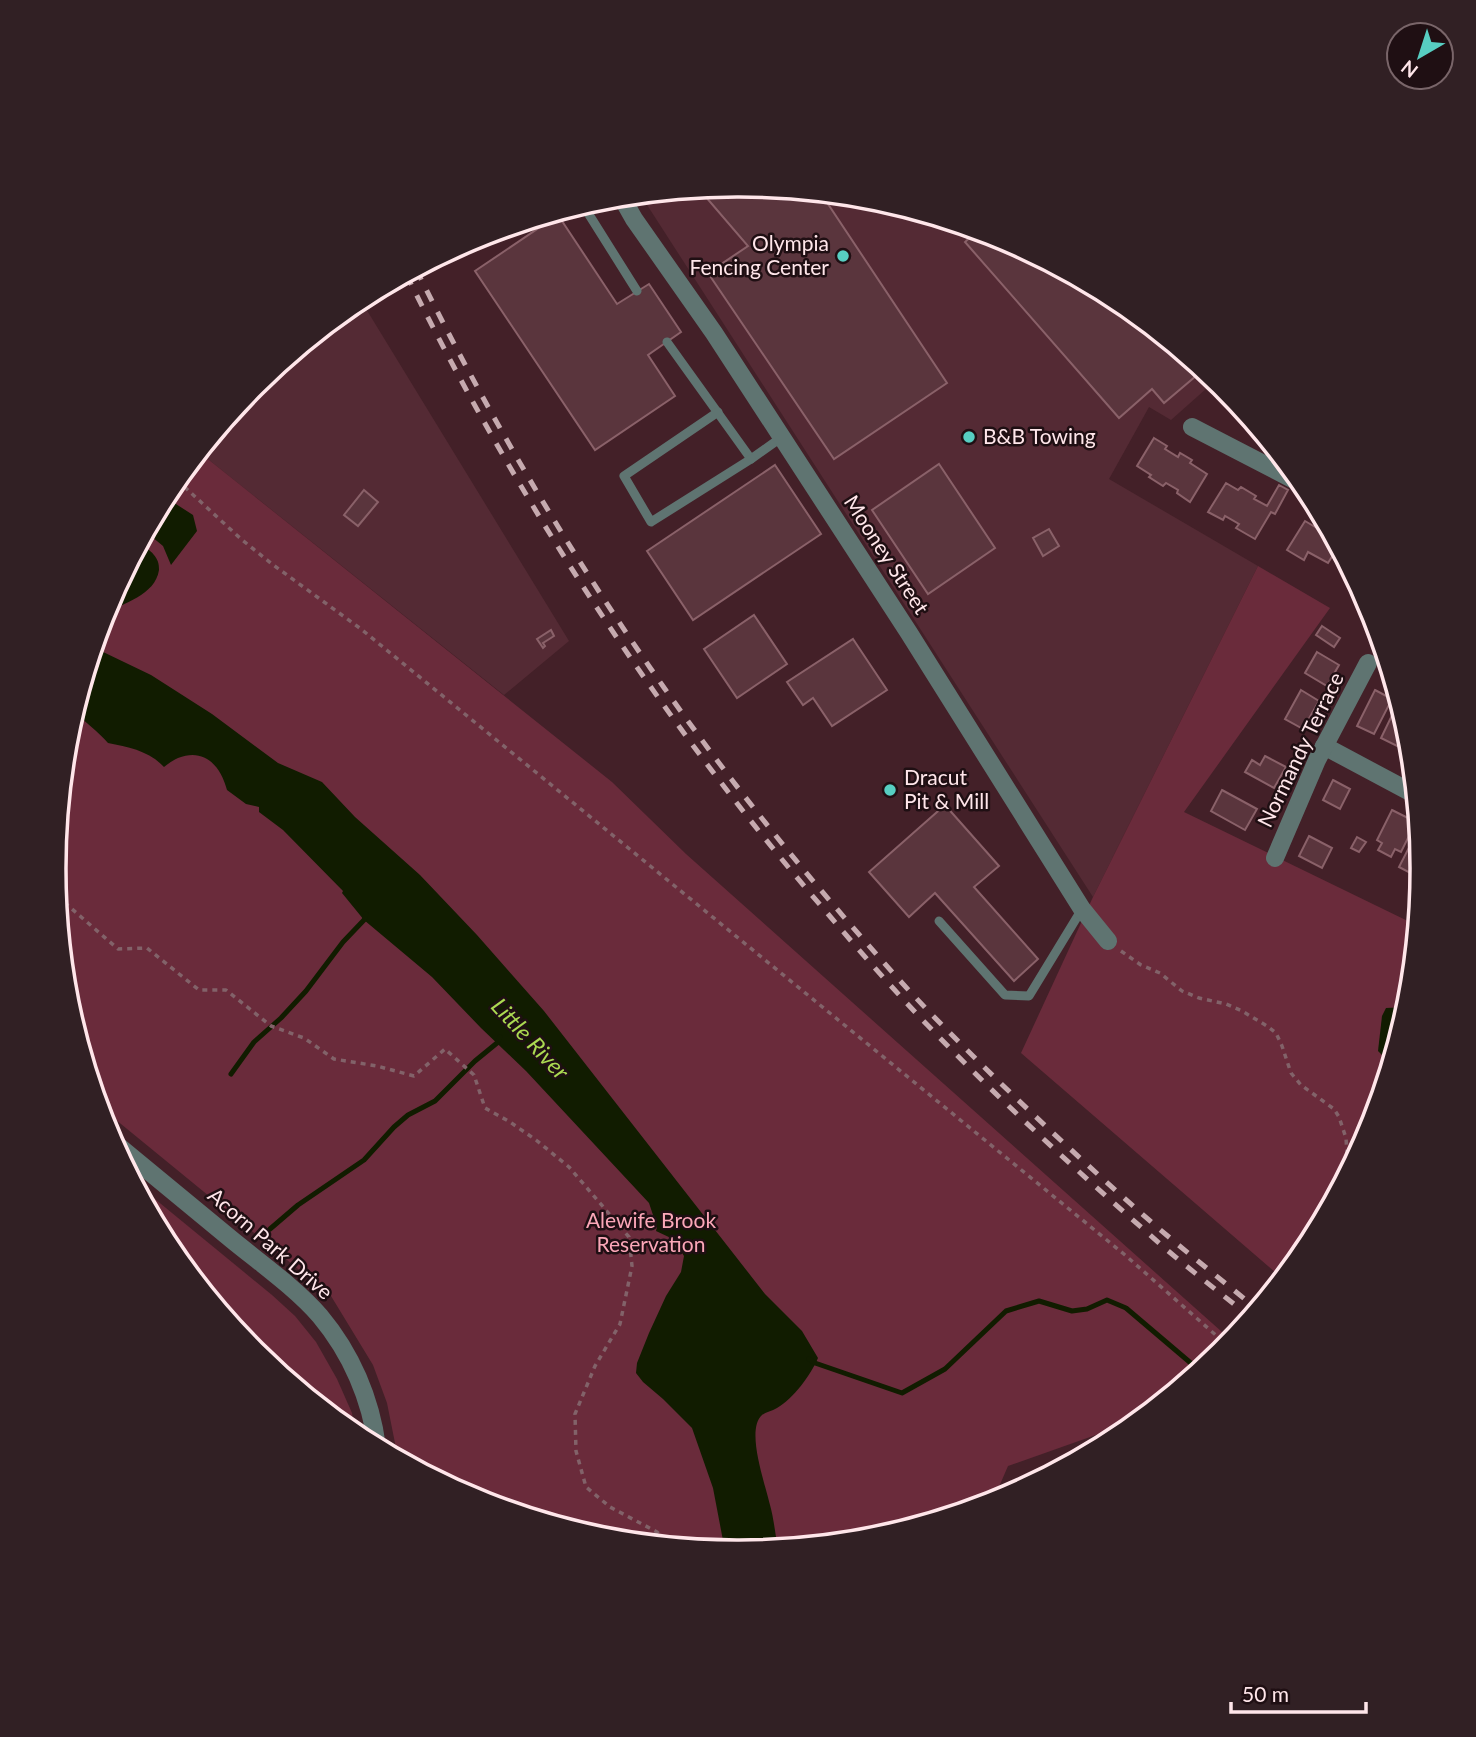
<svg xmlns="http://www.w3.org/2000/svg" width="1476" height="1737" viewBox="0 0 1476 1737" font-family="Lato,sans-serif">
	<rect width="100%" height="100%" fill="#432028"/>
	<g fill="#542a34">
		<polygon points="738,185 872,198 1000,237 1118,300 1216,380 1171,420 1149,407 1109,479 1258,566 1093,897 640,194"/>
		<polygon points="360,299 569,641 504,695 199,452 255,385"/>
	</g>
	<g fill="#6a2b3b">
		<polygon points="199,452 612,782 686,854 1231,1340 1221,1352 1138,1420 1008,1466 992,1503 871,1539 738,1552 604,1539 476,1500 398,1458 387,1403 373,1365 331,1296 99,1106 67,1001 54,868 67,735 106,606 170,488"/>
		<polygon points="1258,566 1330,608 1184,812 1416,925 1409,1002 1370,1131 1306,1249 1282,1278 1021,1053 1093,897"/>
		<polygon points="133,1181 272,1295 295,1316 316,1342 337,1379 352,1413 355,1434 254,1352 169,1248"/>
	</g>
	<g fill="#111c00">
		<polygon points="165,497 193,515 197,531 171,565 163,546 146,532"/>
		<path d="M140,544C150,550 160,557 159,570C155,596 123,602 104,615L106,606Z"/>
		<path d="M96,641L99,650L151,675L212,714L278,763L322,782L355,817L420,875L477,935L544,1011L765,1294L802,1331L818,1358C810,1376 794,1398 777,1408C772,1411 766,1412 762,1415C745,1430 766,1486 770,1505C774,1519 775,1534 778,1548L738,1552L725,1551L713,1488L692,1428L663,1399L643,1382L636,1373L637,1363L649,1333L666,1296L681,1272L684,1256L673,1239L656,1231L657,1227L649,1203L526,1071L481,1028L432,977L364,920L342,893L343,891L283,830L259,812V807L246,804L227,790C221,767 205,747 178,758C173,760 168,764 164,767C149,751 129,747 108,743C98,731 85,723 75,711Z"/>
		<polygon points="1407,1007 1390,1063 1378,1051 1382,1016 1386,1008"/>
	</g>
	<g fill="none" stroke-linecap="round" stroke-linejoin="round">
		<g stroke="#111c00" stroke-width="5">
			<polyline points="231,1074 254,1042 281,1018 306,991 343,942 364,920 366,914"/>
			<polyline points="270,1229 298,1205 364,1160 394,1127 408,1115 435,1101 475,1061 497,1043 500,1037"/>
			<polyline points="809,1359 815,1363 902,1393 945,1369 1006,1311 1039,1301 1072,1311 1087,1309 1107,1300 1126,1308 1199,1370"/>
		</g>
	</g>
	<g fill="#5a353d" stroke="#8a6169" stroke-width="2">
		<polygon points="738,185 813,192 817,199 822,195 947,383 834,459 708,273 748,246 699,189"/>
		<polygon points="558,215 617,304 649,284 681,332 648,355 675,396 595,450 475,271"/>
		<polygon points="978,230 1000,237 1118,300 1203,370 1164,403 1152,389 1119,418 965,242"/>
		<polygon points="1154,438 1167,446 1165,449 1178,457 1180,453 1192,460 1190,463 1207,474 1190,502 1177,493 1178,490 1166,483 1163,486 1149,477 1151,475 1137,466"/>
		<polygon points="939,464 995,548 928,594 872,510"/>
		<polygon points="775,465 821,534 693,620 647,551"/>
		<polygon points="1226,483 1238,490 1241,487 1256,496 1254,499 1267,506 1279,485 1288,490 1275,514 1271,512 1255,539 1236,528 1239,524 1225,516 1223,520 1208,512"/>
		<polygon points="364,490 378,502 358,526 344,515"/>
		<polygon points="1305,521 1332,537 1338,547 1328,563 1308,552 1304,560 1287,550"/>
		<polygon points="1049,529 1059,546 1043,556 1033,538"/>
		<polygon points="754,615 787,664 737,698 704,649"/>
		<polygon points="1322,626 1340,638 1334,647 1316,635"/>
		<polygon points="551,630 554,636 543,643 545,646 543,648 537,639"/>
		<polygon points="853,639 887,690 832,726 813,698 803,705 787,682"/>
		<polygon points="1317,652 1339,665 1327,686 1305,673"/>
		<polygon points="1301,690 1319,701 1303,729 1285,719"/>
		<polygon points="1375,690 1392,699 1374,734 1357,726"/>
		<polygon points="1396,707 1401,709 1408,734 1401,748 1381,738"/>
		<polygon points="1265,756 1286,767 1274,788 1245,772 1252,760 1260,765"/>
		<polygon points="1333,780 1350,789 1340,809 1323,800"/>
		<polygon points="1222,790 1257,809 1245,830 1211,811"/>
		<polygon points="945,805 999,866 974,887 1038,959 1014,981 935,893 909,917 869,872"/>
		<polygon points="1392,810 1416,822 1401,852 1395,849 1391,857 1378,850 1382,843 1377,840"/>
		<polygon points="1418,830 1422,869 1421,871 1419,870 1416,876 1399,867"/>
		<polygon points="1309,836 1332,848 1322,868 1299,856"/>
		<polygon points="1357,837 1366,842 1359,852 1351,848"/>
	</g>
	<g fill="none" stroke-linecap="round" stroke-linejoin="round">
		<g stroke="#826269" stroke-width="3.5" stroke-dasharray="5 5" stroke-linecap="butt">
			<polyline points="177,480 241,539 272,564 361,629 1069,1209 1125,1255 1227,1345"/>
			<polyline points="57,896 118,949 147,948 199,990 226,990 271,1026 304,1038 334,1059 377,1066 414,1076 445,1049 474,1075 485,1108 510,1122 536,1140 569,1167 629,1237 632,1266 620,1324 595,1366 575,1414 576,1451 586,1487 610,1507 657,1532 670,1546"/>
			<polyline points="1121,951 1141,965 1160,973 1182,991 1199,998 1226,1004 1242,1011 1267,1026 1276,1033 1282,1046 1291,1073 1301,1085 1334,1109 1339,1117 1346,1138 1348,1171"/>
		</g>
		<g stroke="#5f7471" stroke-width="9">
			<polyline points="583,205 637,291"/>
			<polyline points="462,248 475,237"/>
			<polyline points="667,342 751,459 782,437"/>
			<polyline points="718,412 624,476 651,522 751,459"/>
			<polyline points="939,921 1005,995 1029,996 1082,909"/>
		</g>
		<g stroke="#5f7471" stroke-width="18">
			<polyline points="621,196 634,219 714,333 909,633 1082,909 1108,941"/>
			<polyline points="1192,427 1302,484"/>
			<polyline points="1324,746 1414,794"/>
			<polyline points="1275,858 1317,760 1368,663"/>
			<path d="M111,1140C151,1173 191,1206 231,1239C259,1262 297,1289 320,1316C351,1353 371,1399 377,1447"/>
		</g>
		<g stroke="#c6aaaf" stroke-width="5" stroke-dasharray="12 12" stroke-linecap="butt">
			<path d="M416,269C528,496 666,710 831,902C868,945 905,988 945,1028C1013,1097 1084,1163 1157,1227C1190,1255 1224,1282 1257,1309"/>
			<path d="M406,274C520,504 660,720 828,914C863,955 899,996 937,1035C1005,1105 1077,1171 1150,1235C1182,1264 1217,1290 1250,1317"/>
		</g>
	</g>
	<g fill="#57cec2" stroke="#1f0f13" stroke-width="2.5">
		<circle cx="843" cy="256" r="7"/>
		<circle cx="969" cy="437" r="7"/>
		<circle cx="890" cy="790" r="7"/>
	</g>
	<g text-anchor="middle" stroke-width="5" stroke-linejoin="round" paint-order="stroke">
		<g font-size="21" fill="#ffe6ea" stroke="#1f0f13" text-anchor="start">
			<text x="829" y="251" text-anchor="end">Olympia<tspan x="829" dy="24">Fencing Center</tspan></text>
			<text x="983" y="444">B&amp;B Towing</text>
			<text x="904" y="785">Dracut<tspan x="904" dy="24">Pit &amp; Mill</tspan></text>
		</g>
		<g font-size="21" fill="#ffe6ea" stroke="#1f0f13">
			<text transform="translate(886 555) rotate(57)" y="7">Mooney Street</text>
			<text transform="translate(1301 750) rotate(-64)" y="7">Normandy Terrace</text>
			<text transform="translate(270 1244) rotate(41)" y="7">Acorn Park Drive</text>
		</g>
		<g font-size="21" fill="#fca7b8" stroke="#1f0f13">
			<text x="651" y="1228">Alewife Brook<tspan x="651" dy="24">Reservation</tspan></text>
		</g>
		<g font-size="23" font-style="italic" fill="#abd951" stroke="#1f0f13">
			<text transform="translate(530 1039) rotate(47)" y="8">Little River</text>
		</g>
	</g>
	<path d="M0 0H1476V1737H0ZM737 197H739A671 671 0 0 1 1410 868V869A671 671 0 0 1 739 1540H737A671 671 0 0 1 66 869V868A671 671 0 0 1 737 197Z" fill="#312024" fill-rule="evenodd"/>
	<path fill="none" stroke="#ffe6ea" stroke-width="3.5" d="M737 197H739A671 671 0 0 1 1410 868V869A671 671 0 0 1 739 1540H737A671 671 0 0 1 66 869V868A671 671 0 0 1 737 197Z"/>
	<g transform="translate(1420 56) rotate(219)"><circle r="33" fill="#1f0f13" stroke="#796569" stroke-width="2"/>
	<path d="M0-5L12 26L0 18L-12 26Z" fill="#57cec2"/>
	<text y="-10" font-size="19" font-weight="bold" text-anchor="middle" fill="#ffe6ea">N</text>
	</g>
	<path d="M1231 1702v10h135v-10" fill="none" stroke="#ffe6ea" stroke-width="3.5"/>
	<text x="1242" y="1702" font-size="21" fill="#ffe6ea" stroke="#1f0f13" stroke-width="5" paint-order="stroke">50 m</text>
</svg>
